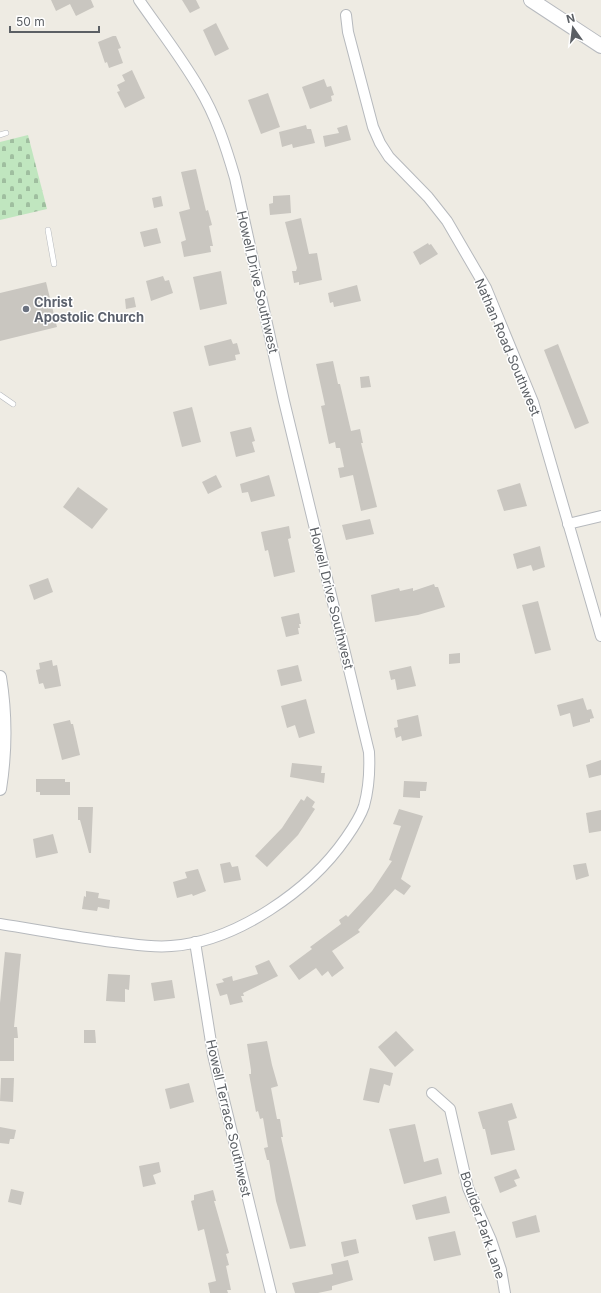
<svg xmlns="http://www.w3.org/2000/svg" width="601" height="1293" viewBox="0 0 601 1293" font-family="Inter,sans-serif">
	<defs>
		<pattern id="cemetery-stones" width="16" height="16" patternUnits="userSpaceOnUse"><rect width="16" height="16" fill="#c0e6bf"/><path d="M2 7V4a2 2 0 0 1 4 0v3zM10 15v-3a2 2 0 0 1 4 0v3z" fill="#9fbe9f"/></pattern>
	</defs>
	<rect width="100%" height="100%" fill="#eeebe3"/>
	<polygon fill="url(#cemetery-stones)" points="28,135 47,209 0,220 0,142"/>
	<g fill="#c9c6c0">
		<polygon points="51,0 91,0 94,7 76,16 70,4 56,11"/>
		<polygon points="182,0 196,0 200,8 190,13"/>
		<polygon points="216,23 229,49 215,56 203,30"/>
		<polygon points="113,36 116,36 121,48 118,49 123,63 109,68 107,62 105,63 98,42"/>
		<polygon points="132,70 145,98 125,108 117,92 120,91 117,85 125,81 122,75"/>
		<polygon points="324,79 327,87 331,86 334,95 331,96 332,101 310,109 302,87"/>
		<polygon points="268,93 280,127 261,134 248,100"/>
		<polygon points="306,125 307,129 311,129 315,143 293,148 292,144 282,147 279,132"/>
		<polygon points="347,125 351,140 325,147 323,136 339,133 337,128"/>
		<polygon points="196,169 206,211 208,210 212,225 209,226 213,246 210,246 211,252 184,257 181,242 186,240 179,212 190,209 181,172"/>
		<polygon points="290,195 291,213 270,215 269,204 273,203 273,196"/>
		<polygon points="161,196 163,206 154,208 152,198"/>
		<polygon points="301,218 309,254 317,253 322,280 299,285 299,282 294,283 292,271 296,271 297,268 285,222"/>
		<polygon points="157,228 161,243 144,247 140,232"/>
		<polygon points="428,243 429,245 431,244 438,254 420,265 413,252"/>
		<polygon points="221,271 227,304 200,310 193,277"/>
		<polygon points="163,276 165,281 169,280 173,293 151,301 146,281"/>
		<polygon points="46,282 57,327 0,341 0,293"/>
		<polygon points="357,285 361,301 334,307 333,302 330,303 328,293"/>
		<polygon points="134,297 136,307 126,309 125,299"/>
		<polygon points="231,339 233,344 237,343 240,354 235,355 236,360 209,366 204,346"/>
		<polygon points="558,344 589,423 575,429 544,350"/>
		<polygon points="333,361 338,384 340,384 351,431 360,429 363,443 361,443 377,507 361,511 353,475 340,478 338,468 344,467 340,448 336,448 335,442 329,444 321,406 325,405 316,364"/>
		<polygon points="369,376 371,387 361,388 360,377"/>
		<polygon points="192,407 201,442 182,447 173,412"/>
		<polygon points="251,427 255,441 252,442 255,452 236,457 230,432"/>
		<polygon points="216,475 222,487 208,494 202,482"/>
		<polygon points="269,475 275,496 251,502 248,492 242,493 240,484"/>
		<polygon points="520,483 527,506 504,511 497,490"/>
		<polygon points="78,487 108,509 92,529 63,507"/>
		<polygon points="370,519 374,534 346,540 342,525"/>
		<polygon points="289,526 291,538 288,539 295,572 274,577 268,550 265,551 261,532"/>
		<polygon points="540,546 545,567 533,571 531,565 517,569 513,554"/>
		<polygon points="48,578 53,592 34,600 29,585"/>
		<polygon points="434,584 435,587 438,587 445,607 418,615 375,622 371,595 399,588 400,591 413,588 413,591"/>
		<polygon points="538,601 551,650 535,654 522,605"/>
		<polygon points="299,613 301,624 299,624 300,628 298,628 299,634 286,637 281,617"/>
		<polygon points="460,653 460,663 449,664 449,654"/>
		<polygon points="52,660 53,666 57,665 61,686 45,689 43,683 39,684 36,670 40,669 39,663"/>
		<polygon points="298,665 302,681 281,686 277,670"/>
		<polygon points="411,666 416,686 397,690 395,679 391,680 389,671"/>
		<polygon points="583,698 587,710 591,709 594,718 590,719 590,722 573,727 570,713 560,716 557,705"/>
		<polygon points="306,699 315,733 299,738 295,725 287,728 281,706"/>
		<polygon points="418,715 422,736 402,741 401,736 396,738 394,728 398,727 397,720"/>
		<polygon points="70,720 71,724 73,724 80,755 62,760 53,724"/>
		<polygon points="601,760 601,775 589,778 586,765"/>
		<polygon points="292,763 322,766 321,773 325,773 324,783 290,777"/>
		<polygon points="36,779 65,779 65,782 70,782 70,795 40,795 40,792 36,792"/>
		<polygon points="404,781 427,782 426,791 420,791 420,798 403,797"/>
		<polygon points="307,796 315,802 312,807 315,809 298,835 267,867 255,856 282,828 301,799 304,801"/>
		<polygon points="78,807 93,807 91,853 89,853 80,820 78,820"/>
		<polygon points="399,809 423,816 401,879 411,886 404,895 395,889 358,930 360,932 332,951 344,968 332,977 328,971 322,976 316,968 299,980 289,966 312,949 310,947 341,924 339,920 346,915 348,917 372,891 392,861 389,860 401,826 393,824"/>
		<polygon points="601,810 601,831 589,833 586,813"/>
		<polygon points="53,834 58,853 36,858 33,839"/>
		<polygon points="230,862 232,867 238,866 241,880 224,883 220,864"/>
		<polygon points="586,863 589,876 576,880 573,865"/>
		<polygon points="198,869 206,891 193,896 192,894 177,898 173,882 187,878 185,872"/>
		<polygon points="86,891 99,893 98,898 110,900 109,909 98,907 97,911 82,909 84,896 86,897"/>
		<polygon points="5,952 21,954 14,1027 17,1027 18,1038 14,1038 14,1061 0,1061 0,1003"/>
		<polygon points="269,960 278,976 243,993 244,996 241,996 243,1002 230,1005 227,994 220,996 216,984 224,982 222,979 232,976 233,981 258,974 255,966"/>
		<polygon points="108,974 130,975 129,990 125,989 125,1002 106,1001"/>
		<polygon points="172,980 175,998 154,1001 151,983"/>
		<polygon points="84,1030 95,1030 96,1043 84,1043"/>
		<polygon points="396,1031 414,1050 395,1067 378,1047"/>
		<polygon points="267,1041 272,1065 278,1086 271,1088 277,1119 280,1119 283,1137 281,1137 306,1246 290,1249 276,1201 269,1160 267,1160 264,1148 268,1147 263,1118 260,1119 258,1111 256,1112 249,1074 251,1074 251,1070 247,1044"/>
		<polygon points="370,1068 393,1073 390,1086 384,1084 379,1103 363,1100"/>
		<polygon points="1,1078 14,1078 13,1102 0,1101"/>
		<polygon points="189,1083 194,1102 170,1109 165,1089"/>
		<polygon points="512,1103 517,1118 508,1121 515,1150 491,1155 485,1129 483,1129 478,1112"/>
		<polygon points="415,1124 424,1162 438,1158 442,1174 404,1184 389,1129"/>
		<polygon points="0,1127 16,1130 14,1139 10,1139 9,1144 0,1143"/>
		<polygon points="159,1162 161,1172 153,1175 156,1184 143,1187 139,1166"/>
		<polygon points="516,1169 520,1178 514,1180 517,1186 500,1193 494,1177"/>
		<polygon points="11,1189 24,1192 21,1205 8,1202"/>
		<polygon points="213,1190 216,1201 214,1201 229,1253 226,1254 229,1265 226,1266 231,1290 227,1290 228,1293 210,1293 208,1283 216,1281 204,1229 198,1231 191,1201 194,1200 194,1195"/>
		<polygon points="446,1196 450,1213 416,1220 412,1205"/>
		<polygon points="536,1215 540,1232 516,1238 512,1222"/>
		<polygon points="455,1231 461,1255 434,1261 428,1237"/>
		<polygon points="356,1239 359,1253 344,1257 341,1242"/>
		<polygon points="348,1260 353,1280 332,1286 332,1290 318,1293 295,1293 292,1283 333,1274 331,1264"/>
	</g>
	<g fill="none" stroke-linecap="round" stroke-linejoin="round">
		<defs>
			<g id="service">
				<polyline points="0,135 6,133"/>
				<polyline points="48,230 54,264"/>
				<polyline points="0,395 13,404"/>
			</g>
			<g id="minor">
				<polyline points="346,15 348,32 373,127 380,143 389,157 428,197 447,221 486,288 533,402 601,636"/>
				<polyline points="568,524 601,516"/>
				<path d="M0,924C38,930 76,937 114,942C133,944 152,948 171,946C236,942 310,890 346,838C353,828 360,818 364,806C369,788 370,771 369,752L284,401L235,178C226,147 216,116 199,88C181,57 159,29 139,0"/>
				<polyline points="195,942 213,1055 271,1293"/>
				<polyline points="432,1093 450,1109 468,1188 491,1240 501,1270 505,1293"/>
			</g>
			<path id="tertiary" d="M0,677C6,714 6,751 0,789"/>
			<polyline id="secondary" points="531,0 601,46"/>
		</defs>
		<use href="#service" stroke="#b6b9bd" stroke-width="6"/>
		<use href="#minor" stroke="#b6b9bd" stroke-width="12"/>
		<use href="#tertiary" stroke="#b6b9bd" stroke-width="14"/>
		<use href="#secondary" stroke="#b7babf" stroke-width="16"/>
		<use href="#service" stroke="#fff" stroke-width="5"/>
		<use href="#minor" stroke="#fff" stroke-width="10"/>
		<use href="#tertiary" stroke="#fff" stroke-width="12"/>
		<use href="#secondary" stroke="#fff" stroke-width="14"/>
	</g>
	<circle fill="#6b7280" stroke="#fff" stroke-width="1.5" cx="26" cy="309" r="4"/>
	<g text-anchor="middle" stroke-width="3" stroke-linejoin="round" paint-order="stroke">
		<g font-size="13" fill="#5b5f64" stroke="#fff">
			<text transform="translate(258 282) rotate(77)" y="5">Howell Drive Southwest</text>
			<text transform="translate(508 347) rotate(67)" y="5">Nathan Road Southwest</text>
			<text transform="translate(332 598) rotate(76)" y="5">Howell Drive Southwest</text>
			<text transform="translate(229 1118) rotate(77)" y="5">Howell Terrace Southwest</text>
			<text transform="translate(483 1225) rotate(71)" y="5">Boulder Park Lane</text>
		</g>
		<g font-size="13" font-weight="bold" fill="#5b616d" stroke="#fff" text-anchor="start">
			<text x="34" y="307">Christ<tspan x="34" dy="15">Apostolic Church</tspan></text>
		</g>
	</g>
	<g transform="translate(573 28) rotate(346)" stroke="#ffffff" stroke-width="3" paint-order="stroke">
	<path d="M0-3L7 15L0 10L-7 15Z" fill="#5b5f64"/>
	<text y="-6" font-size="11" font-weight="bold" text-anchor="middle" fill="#5b5f64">N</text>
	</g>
	<path d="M10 26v6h89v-6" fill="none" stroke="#5b5f64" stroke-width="2"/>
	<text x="16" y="26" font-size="12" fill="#5b5f64" stroke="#ffffff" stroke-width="3" paint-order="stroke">50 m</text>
</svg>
